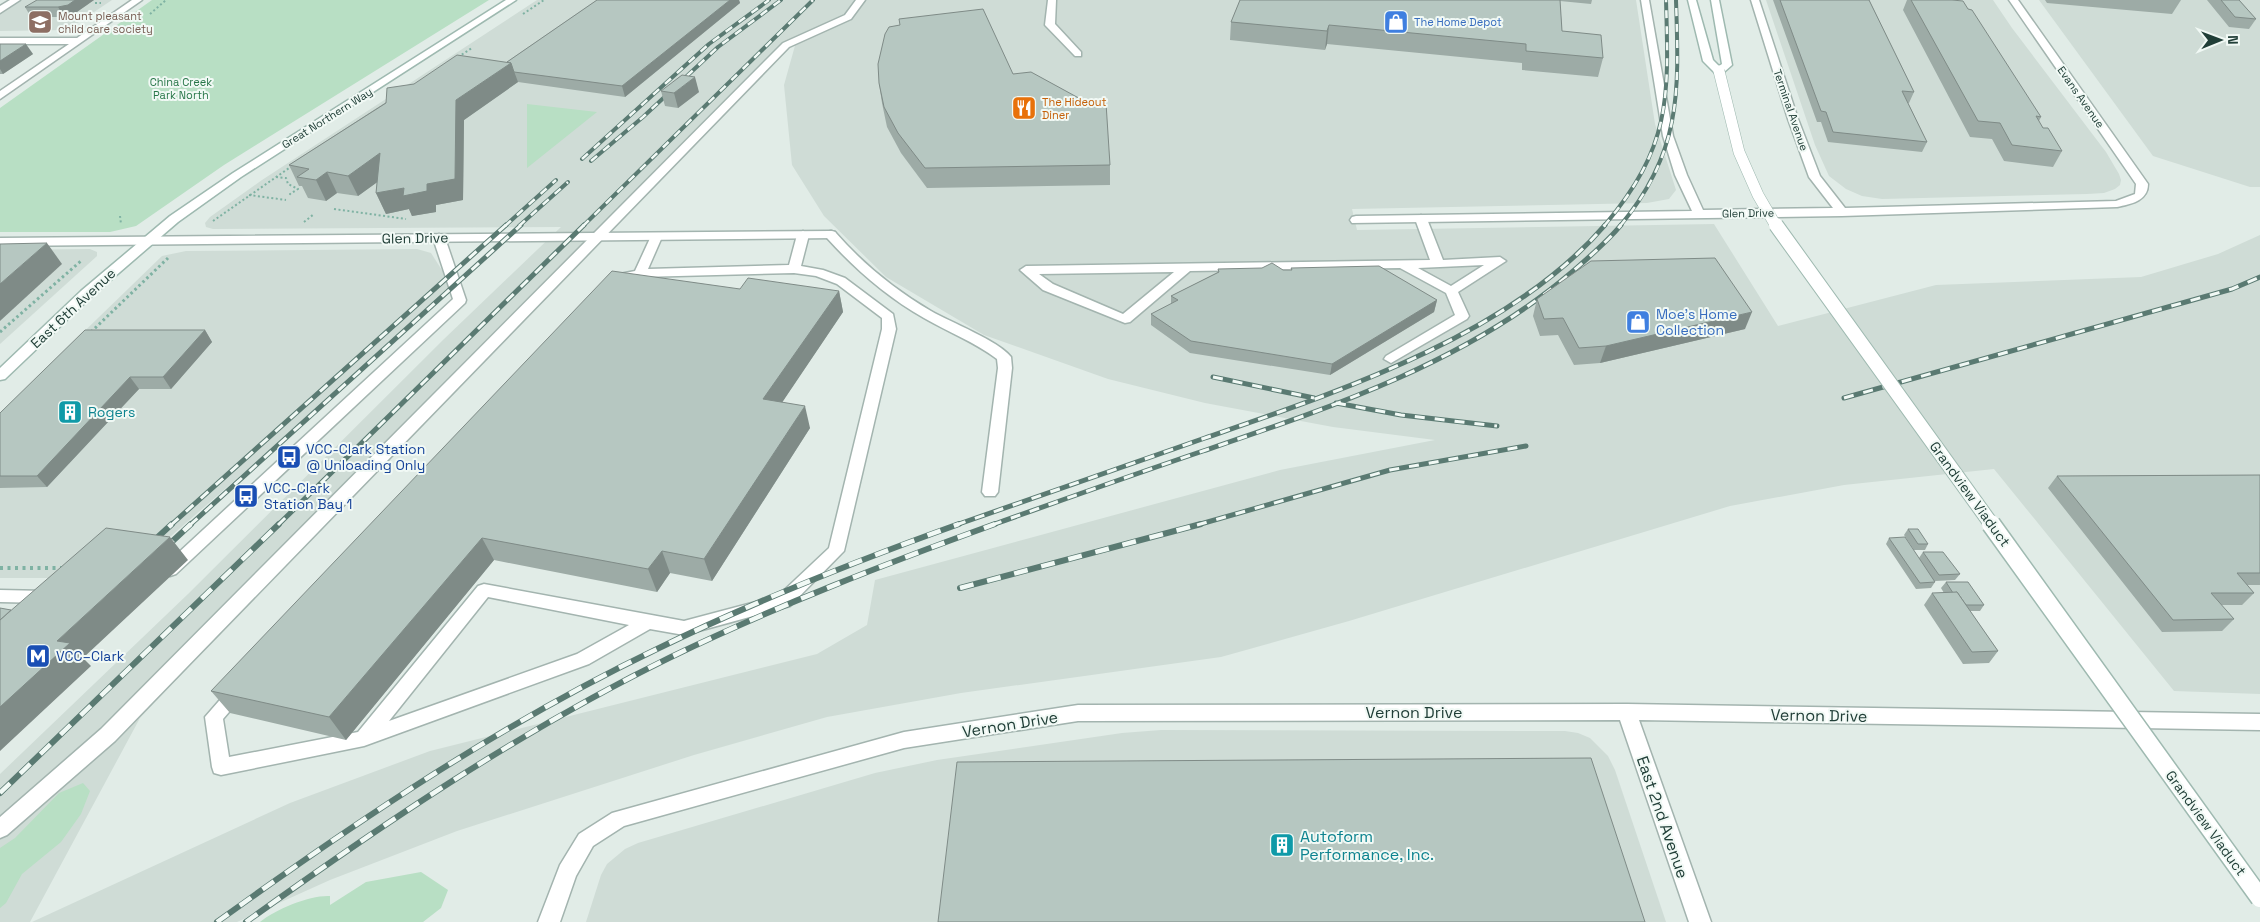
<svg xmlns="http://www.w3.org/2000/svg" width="2260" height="922" viewBox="0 0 2260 922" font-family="'Space Grotesk',sans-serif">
	<rect width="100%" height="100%" fill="#e1ece7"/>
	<g fill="#cfdcd6">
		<polygon points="21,0 112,0 67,30 0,31 0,13"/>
		<polygon points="537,0 1636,0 1655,124 1676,190 1669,199 1647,203 1352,209 1357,230 1714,224 1778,326 1936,285 2141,277 2218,254 2260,235 2260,694 2174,691 1994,469 1844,485 1730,506 1349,621 1221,657 961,693 827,717 694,755 457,831 330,880 237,922 32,922 290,803 430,751 817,654 867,625 875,580 1280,470 1435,440 1333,427 1205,403 1108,379 984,335 886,277 824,216 792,165 784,85 796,42 657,180 533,312 334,513 140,718 30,922 0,922 0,774 188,594 444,339 561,227 213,229 206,227 205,223 210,217 262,180"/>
		<polygon points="1766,0 1993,0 2012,28 2106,152 2119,174 2121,180 2120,185 2115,189 2104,193 2087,194 1882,199 1862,196 1846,189 1829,176 1815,145"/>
		<polygon points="2039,0 2260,0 2260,187 2250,187 2153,156"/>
		<polygon points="90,249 97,252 97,256 0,344 0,250"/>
		<polygon points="417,249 431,253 454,289 123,578 0,578 0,413 162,256 186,251"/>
		<polygon points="1161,730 1565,731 1578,733 1590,738 1608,756 1615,770 1666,922 586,922 601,875 607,864 625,849 638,843 875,773 937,760 1122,733"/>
	</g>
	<g fill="#b8dfc4">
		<polygon points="152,0 489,0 224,165 136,226 110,232 0,232 0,108"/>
		<polygon points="527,104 597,112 527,168"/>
		<polygon points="83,783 90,791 81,814 61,842 22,874 6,903 0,908 0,848 15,838 59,793"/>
		<path d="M421,872L448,890L441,908L423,922H260C276,909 310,895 330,896V905L366,882Z"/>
	</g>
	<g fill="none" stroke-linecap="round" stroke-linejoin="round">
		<defs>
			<g id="lane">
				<polygon points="10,0 20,0 0,13 0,6"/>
				<polygon points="856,0 865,0 851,19 789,47 115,741 7,835 0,838 0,817 101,729 783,43 845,15"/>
				<polygon points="1048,0 1056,0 1055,24 1081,52 1081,56 1075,56 1045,25"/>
				<path d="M1421,215L1427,219L1443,260L1500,257L1506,261L1458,292L1469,316L1467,319L1391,363L1384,359L1386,356L1455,315L1446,293L1400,268L1190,271L1130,322L1125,323L1043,290L1020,270L1026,266L1430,260L1415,219ZM1484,265L1451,286L1418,268ZM1174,272L1123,314L1053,284L1039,274Z"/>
				<path d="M803,231L809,235L801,266L823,270L845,278L893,314L896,329L844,551L790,606L684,635L650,629L589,664L364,746L221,775L214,773L212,767L205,717L232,686L238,684L244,686L247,691L223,719L229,757L358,732L478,586L484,584L684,621L778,596L829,548L882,329V318L837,284L816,276L794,273L640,277L628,280L620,285L614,281L620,274L635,271L652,234L656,233L662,237L648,269L789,265L797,235ZM488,597L629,625L577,654L389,721Z"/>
				<path d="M831,231L835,232C863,264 895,290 931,311C950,322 999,341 1011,357L1012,368L998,492L995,496H985L982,492L998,368L997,359C975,342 948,332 924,318C887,297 855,269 827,238L825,235L827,232Z"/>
				<polygon points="439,234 445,238 466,300 465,303 176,574 170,576 164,574 162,570 164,566 453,299 433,238"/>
				<polygon points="0,590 46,591 52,592 54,597 52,602 46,603 0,602"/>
			</g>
			<g id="street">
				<polygon points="132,0 142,0 0,99 0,91 69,44 0,44 0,38 77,38"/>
				<path d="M1641,0H1649L1673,136L1687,175L1703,210L1833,208L1809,177L1788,119L1751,0H1759L1798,119L1820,176L1845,208L2116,201L2135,194L2136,184L2009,0H2018L2148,184C2148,201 2131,204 2117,207L1842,216L1352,223L1350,220L1352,217L1356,216L1692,211L1675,175L1663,136Z"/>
				<polygon points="831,231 835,232 837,235 835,238 0,246 0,238"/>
				<polygon points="1627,704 2260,714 2260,730 1639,720 1711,922 1689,922 1620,720 1078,721 904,748 624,826 593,846 576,876 560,922 538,922 560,865 579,834 612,813 904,732 1078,705"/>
			</g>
			<g id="secondary">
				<polygon points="506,0 516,0 241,177 178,222 91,297 5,379 0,380 0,368 81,291 170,216 233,173"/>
				<polygon points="1688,0 1696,0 1713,60 1719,66 1722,64 1711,0 1719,0 1732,65 1723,73 1715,73 1703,61"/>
			</g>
		</defs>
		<use href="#lane" stroke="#a3b4af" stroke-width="3"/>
		<use href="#street" stroke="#a3b4af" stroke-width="3"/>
		<use href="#secondary" stroke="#9eb9b0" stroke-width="3"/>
		<g stroke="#7fb2a3" stroke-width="2" stroke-dasharray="2 2.5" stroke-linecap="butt">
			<polyline points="95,3 101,3"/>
			<polyline points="150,14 166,0"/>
			<polyline points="523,14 544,0"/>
			<polyline points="458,57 472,48"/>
			<polyline points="276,177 286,178 288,184 298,189 290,194 293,195"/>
			<polyline points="249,195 286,200"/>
			<polyline points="334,209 406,219"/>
			<polyline points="120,216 121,224"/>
			<polyline points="213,221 292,166"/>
			<polyline points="304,222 314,214"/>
		</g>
		<g stroke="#7fb2a3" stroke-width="3" stroke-dasharray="2.5 3" stroke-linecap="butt">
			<polyline points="0,332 82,260"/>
			<polyline points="91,332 168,258"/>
		</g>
		<polyline stroke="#7fb2a3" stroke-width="4" stroke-dasharray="3 4.5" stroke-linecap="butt" points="0,568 63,568"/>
		<use href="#lane" fill="#fff" fill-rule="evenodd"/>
		<use href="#street" fill="#fff" fill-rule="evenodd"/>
		<use href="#secondary" fill="#fff" fill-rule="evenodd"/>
		<defs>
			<g id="rail-far2">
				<polyline points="582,159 709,44 769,0"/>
				<polyline points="591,161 643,117 718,47 781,0"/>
				<polyline points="505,226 556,180"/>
				<polyline points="519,226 568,182"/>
				<polyline points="583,226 813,0"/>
				<path d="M1604,226C1671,147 1669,98 1666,0"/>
				<path d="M1620,226C1682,152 1679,91 1676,0"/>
			</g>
			<g id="rail-far1">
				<polyline points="1213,377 1314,398"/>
				<polyline points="1844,398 2232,289 2260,277"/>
				<polyline points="1336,403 1401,415 1497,426"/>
				<polyline points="171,525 506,225"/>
				<polyline points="190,525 521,225"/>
				<polyline points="278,525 584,225"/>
				<path d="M956,525C1039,496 1122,467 1205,438C1338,392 1511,335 1605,225"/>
				<path d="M992,525C1062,500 1132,475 1203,451C1332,407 1467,362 1572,272C1589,257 1607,242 1621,225"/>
				<polyline points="1197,525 1390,470 1526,446"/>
			</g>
			<g id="rail">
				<polyline points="148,546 172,524"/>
				<polyline points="163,550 191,524"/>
				<polyline points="960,588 1201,524"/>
				<polyline points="0,793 279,524"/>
				<path d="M217,922C357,821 501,724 657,649C755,601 856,561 959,524"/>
				<path d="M246,922C381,825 520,731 671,657C776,606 885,564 995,524"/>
			</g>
		</defs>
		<use href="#rail-far2" stroke="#5a7a72" stroke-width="4"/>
		<use href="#rail-far1" stroke="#5a7a72" stroke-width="5"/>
		<use href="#rail" stroke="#5a7a72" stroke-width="6"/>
		<use href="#rail-far2" stroke="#f1f9f5" stroke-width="2.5" stroke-dasharray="8" stroke-linecap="butt"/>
		<use href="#rail-far1" stroke="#f1f9f5" stroke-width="3" stroke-dasharray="10" stroke-linecap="butt"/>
		<use href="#rail" stroke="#f1f9f5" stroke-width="4.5" stroke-dasharray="14" stroke-linecap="butt"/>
		<defs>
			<polyline id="secondary-bridge-far2" points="1719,71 1739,152 1758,195 1776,226"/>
			<polyline id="secondary-bridge-far1" points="1776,225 1992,525"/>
			<polyline id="secondary-bridge" points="1991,524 2260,898"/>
		</defs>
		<use href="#secondary-bridge-far2" stroke="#9eb9b0" stroke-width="12" stroke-linecap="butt"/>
		<use href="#secondary-bridge-far1" stroke="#9eb9b0" stroke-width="16" stroke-linecap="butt"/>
		<use href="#secondary-bridge" stroke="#9eb9b0" stroke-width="21" stroke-linecap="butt"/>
		<use href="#secondary-bridge-far2" stroke="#fff" stroke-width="11"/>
		<use href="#secondary-bridge-far1" stroke="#fff" stroke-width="14"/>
		<use href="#secondary-bridge" stroke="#fff" stroke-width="18"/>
	</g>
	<g fill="#9daba6">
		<polygon points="94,0 74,14 64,17 31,17 25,7"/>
		<polygon points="597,0 739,0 740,3 625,97 518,82 464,120 463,200 436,205 436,212 412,216 409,209 386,214 376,193 377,182 358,196 337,193 326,201 308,198 302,186 299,186 289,165 414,84 507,62"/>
		<polygon points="1240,0 1592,0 1591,4 1560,1 1562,31 1603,58 1598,77 1522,70 1522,63 1327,44 1325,50 1230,40 1231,22"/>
		<polygon points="1773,0 1869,0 1914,92 1909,103 1908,103 1927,142 1922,152 1828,142 1821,122 1817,122"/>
		<polygon points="1907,0 1952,0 2041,117 2039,121 2043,128 2062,151 2053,167 2004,161 1992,139 1970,137 1903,10"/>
		<polygon points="2045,0 2181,0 2172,14 2047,3"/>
		<polygon points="2207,0 2239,0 2256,19 2249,29 2229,27"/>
		<polygon points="0,44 33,54 3,74 0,74"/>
		<polygon points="1013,74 1110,165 1110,185 927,188 901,153 887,127 882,103 879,83"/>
		<polygon points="661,91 699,92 678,108 665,106"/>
		<polygon points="1291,268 1437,300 1434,312 1330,375 1190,353 1151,325 1151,314 1171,304 1171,296 1218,272 1218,269 1291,270"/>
		<polygon points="740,289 839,291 843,312 782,402 810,428 712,581 670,573 657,592 494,560 346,740 230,713 211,691"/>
		<polygon points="1537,299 1745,329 1600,363 1574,365 1558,335 1540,336 1533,316"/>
		<polygon points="205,330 212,342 171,389 139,389 47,487 0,488 0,413"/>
		<polygon points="2260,475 2260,585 2247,585 2254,593 2242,605 2221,605 2234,619 2222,631 2162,632 2048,488 2057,476"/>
		<polygon points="1908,529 1928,544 1925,550 1914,550 1904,535"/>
		<polygon points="1889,538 1919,558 1923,552 1960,574 1955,580 1935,581 1935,582 1931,588 1916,589 1886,544"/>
		<polygon points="1946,582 1984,605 1980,611 1970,611 1998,651 1989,663 1963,664 1924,605 1932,593 1944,593 1941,588"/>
	</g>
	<g fill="#7f8b87">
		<polygon points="75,0 94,0 74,14 64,17 58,7"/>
		<polygon points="730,0 739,0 740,3 625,97 622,86"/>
		<polygon points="1329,25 1327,44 1325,50 1327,31"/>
		<polygon points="26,44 33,54 3,74 0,69 0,61"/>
		<polygon points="511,63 518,82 464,120 463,200 436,205 436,212 412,216 409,209 386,214 376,193 427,184 456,100"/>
		<polygon points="695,77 699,92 678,108 674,93"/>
		<polygon points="380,153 390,173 358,196 348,176"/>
		<polygon points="327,172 337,193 326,201 316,180"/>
		<polygon points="47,243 62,264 0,321 0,284"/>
		<polygon points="839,291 843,312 769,422 763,399"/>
		<polygon points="1437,300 1434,312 1330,375 1332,364"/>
		<polygon points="1752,312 1745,329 1600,363 1606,346"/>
		<polygon points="205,330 212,342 171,389 163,377"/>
		<polygon points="130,377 139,389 47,487 37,476"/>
		<polygon points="805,406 810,428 712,581 704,559"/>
		<polygon points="170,537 188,560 83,658 91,666 0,751 0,707 57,641"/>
		<polygon points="482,538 494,560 346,740 329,717"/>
		<polygon points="662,551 670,573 657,592 648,569"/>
	</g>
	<g fill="#b6c7c1" stroke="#7f8b87">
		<polygon points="37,0 75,0 68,5 58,7 25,7"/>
		<polygon points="597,0 730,0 622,86 514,72 511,63 507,62"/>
		<polygon points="1240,0 1560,0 1562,31 1601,35 1603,58 1526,51 1526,44 1329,25 1327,31 1231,22"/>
		<polygon points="1780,0 1869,0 1914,92 1902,91 1927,142 1833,132 1826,112 1821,111"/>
		<polygon points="1911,0 1952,0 1963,1 1968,9 1972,10 2041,117 2036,116 2043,128 2048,128 2062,151 2012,145 2000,123 1978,121"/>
		<polygon points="2221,0 2239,0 2256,19 2235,17"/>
		<polygon points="983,9 1013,74 1031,72 1086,102 1106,103 1110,165 925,168 898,133 884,107 879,83 878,64 885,34 889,27 900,25 899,19"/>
		<polygon points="0,44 26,44 0,61"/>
		<polygon points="457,55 511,63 456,100 455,179 427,184 427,191 403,196 404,188 376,193 380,153 348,176 327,172 316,180 297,177 309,169 289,165 386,103 387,88 414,84"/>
		<polygon points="682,75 695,77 674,93 661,91"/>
		<polygon points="47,243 0,284 0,244"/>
		<polygon points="1715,258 1752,312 1606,346 1579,348 1563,318 1544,319 1537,299 1591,261"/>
		<polygon points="1272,263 1283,270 1292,270 1291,268 1379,266 1437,300 1332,364 1191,341 1151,314 1178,300 1171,296 1219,272 1218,269 1262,268"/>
		<polygon points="612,271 740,289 748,278 839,291 763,399 805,406 704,559 662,551 648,569 482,538 329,717 211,691"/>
		<polygon points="85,330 205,330 163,377 130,377 37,476 0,476 0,413"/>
		<polygon points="2260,475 2260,573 2237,573 2254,593 2211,593 2234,619 2173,620 2057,476"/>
		<polygon points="106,528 170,537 57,641 70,643 0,707 0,620"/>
		<polygon points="1908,529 1918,529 1928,544 1918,544"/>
		<polygon points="1905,537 1935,582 1920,583 1889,538"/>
		<polygon points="1923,552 1943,552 1960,574 1939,575"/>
		<polygon points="1946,582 1968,582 1984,605 1966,605 1957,592 1953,593"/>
		<polygon points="1957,592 1998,651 1972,652 1932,593"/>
		<polygon points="0,608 11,610 0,620"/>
		<polygon points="1591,758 1645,922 938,922 957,762"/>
	</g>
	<defs>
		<symbol id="school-square" viewBox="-11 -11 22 22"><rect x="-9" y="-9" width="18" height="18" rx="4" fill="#8d6e63" stroke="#f1f9f5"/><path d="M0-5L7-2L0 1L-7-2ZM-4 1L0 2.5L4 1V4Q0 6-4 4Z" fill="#fff"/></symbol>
		<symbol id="shop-square" viewBox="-11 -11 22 22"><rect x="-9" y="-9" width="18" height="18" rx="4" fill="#3f7fe0" stroke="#f1f9f5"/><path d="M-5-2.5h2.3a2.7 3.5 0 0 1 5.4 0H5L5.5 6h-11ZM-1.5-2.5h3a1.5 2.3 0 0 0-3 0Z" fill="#fff"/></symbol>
		<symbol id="restaurant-square" viewBox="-11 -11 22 22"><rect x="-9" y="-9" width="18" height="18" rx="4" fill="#e8710a" stroke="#f1f9f5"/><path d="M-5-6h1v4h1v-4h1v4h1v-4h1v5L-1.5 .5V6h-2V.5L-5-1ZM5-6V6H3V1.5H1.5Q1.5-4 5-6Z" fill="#fff"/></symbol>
		<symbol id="building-square" viewBox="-11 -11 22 22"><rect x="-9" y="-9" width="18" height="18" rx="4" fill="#0f9aa8" stroke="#f1f9f5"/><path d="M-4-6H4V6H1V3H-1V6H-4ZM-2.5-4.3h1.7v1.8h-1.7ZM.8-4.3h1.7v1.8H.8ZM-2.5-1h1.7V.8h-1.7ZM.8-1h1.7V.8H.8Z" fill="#fff"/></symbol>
		<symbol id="bus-square" viewBox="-11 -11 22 22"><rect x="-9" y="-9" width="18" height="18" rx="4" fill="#1a4fb4" stroke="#f1f9f5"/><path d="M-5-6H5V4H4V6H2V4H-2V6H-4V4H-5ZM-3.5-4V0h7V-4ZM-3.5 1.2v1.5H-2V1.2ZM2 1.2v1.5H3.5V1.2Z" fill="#fff"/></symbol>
		<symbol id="metro-square" viewBox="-11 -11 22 22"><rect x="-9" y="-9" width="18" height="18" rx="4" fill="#1a4fb4" stroke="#f1f9f5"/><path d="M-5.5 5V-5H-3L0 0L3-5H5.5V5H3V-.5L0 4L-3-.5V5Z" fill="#fff"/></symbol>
	</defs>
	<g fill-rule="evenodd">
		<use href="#school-square" x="26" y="8" width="28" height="28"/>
		<use href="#shop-square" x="1382" y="8" width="28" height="28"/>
		<use href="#restaurant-square" x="1010" y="94" width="28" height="28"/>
		<use href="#shop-square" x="1624" y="308" width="28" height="28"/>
		<use href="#building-square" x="56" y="398" width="28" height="28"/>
		<use href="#bus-square" x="275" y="443" width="28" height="28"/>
		<use href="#bus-square" x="232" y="482" width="28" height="28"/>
		<use href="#metro-square" x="24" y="642" width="28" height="28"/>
		<use href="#building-square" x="1268" y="831" width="28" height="28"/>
	</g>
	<g text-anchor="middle" stroke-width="4" stroke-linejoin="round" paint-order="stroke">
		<g font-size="11" fill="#785e54" stroke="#f1f9f5" text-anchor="start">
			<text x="58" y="20">Mount pleasant<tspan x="58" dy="13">child care society</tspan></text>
		</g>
		<g font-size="11" fill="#366cbe" stroke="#f1f9f5" text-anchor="start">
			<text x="1414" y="26">The Home Depot</text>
		</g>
		<g font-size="11" fill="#287749" stroke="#f1f9f5">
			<text x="181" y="86">China Creek<tspan x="181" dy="13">Park North</tspan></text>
		</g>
		<g font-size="11" fill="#203e37" stroke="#f1f9f5">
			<text transform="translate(2081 97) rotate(55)" y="4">Evans Avenue</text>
			<text transform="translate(1791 110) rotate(71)" y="4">Terminal Avenue</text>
			<text transform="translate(327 118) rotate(-32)" y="4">Great Northern Way</text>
			<text transform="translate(1748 213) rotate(-1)" y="4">Glen Drive</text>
		</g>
		<g font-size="11" fill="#c56008" stroke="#f1f9f5" text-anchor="start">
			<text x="1042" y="106">The Hideout<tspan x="1042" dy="13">Diner</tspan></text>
		</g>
		<g font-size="14" fill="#203e37" stroke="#f1f9f5">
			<text transform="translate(415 238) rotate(-1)" y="5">Glen Drive</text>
			<text transform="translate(73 308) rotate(-43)" y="5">East 6th Avenue</text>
			<text transform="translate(1970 494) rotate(54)" y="5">Grandview Viaduct</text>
			<text transform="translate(2206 823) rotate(54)" y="5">Grandview Viaduct</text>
		</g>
		<g font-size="14" fill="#366cbe" stroke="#f1f9f5" text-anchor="start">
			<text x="1656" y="319">Moe's Home<tspan x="1656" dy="16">Collection</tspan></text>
		</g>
		<g font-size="14" fill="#0d838f" stroke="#f1f9f5" text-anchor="start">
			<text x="88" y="417">Rogers</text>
		</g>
		<g font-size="14" fill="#164399" stroke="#f1f9f5" text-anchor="start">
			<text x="306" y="454">VCC-Clark Station<tspan x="306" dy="16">@ Unloading Only</tspan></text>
			<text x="264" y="493">VCC-Clark<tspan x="264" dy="16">Station Bay 1</tspan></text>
			<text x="56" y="661">VCC–Clark</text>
		</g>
		<g font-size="16" fill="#203e37" stroke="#f1f9f5">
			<text x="1414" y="718">Vernon Drive</text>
			<text transform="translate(1819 715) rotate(1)" y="6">Vernon Drive</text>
			<text transform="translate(1010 724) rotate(-9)" y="6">Vernon Drive</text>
			<text transform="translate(1663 817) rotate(71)" y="6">East 2nd Avenue</text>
		</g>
		<g font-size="16" fill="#0d838f" stroke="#f1f9f5" text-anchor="start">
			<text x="1300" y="842">Autoform<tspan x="1300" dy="18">Performance, Inc.</tspan></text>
		</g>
	</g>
	<g transform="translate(2220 40) rotate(89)" stroke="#f1f9f5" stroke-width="4" paint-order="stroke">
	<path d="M0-4L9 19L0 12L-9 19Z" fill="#203e37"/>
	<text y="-8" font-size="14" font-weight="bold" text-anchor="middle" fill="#203e37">N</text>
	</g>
</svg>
